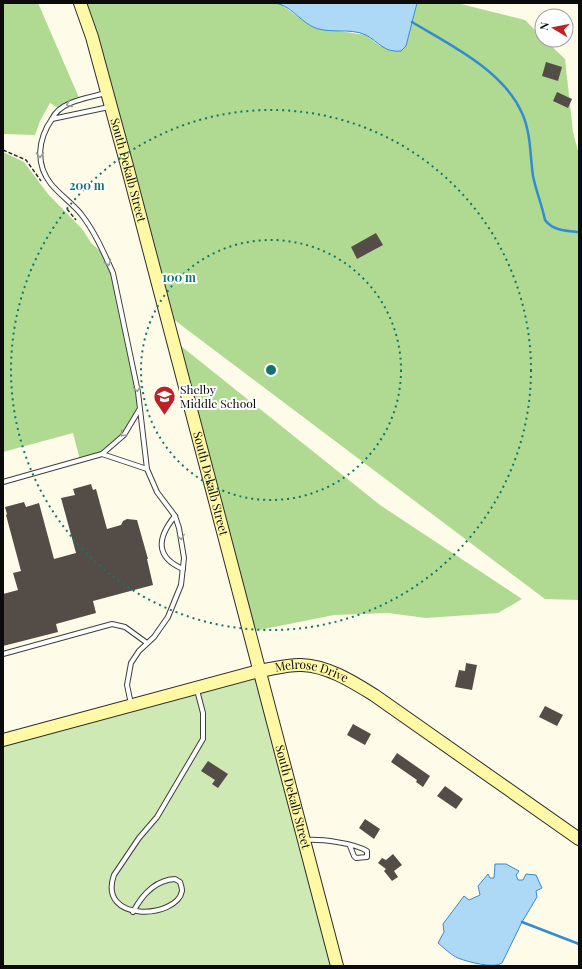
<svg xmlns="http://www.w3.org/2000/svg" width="582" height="969" viewBox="0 0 582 969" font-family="'Playfair Display',serif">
	<rect width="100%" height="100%" fill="#fffbe9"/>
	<polygon fill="#cee9b3" points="259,671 337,966 3,966 3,740"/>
	<g fill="#b0da92">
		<polygon points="3,3 38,3 80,100 60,109 50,103 40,121 35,135 3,134"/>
		<polygon points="80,3 283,3 283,6 312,27 366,35 380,46 406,46 417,3 457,3 525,20 542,37 542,40 545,40 565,59 573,132 579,155 579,600 545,599 165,313"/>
		<polygon points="3,152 24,162 48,194 83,230 91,243 106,256 113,273 133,363 139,410 124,435 102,454 80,460 73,433 3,452"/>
		<polygon points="171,338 380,505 522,599 498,613 426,618 388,613 334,615 249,632"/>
	</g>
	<g fill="#add9f7" stroke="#338ccf">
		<path d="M275,3H417L406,46L401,51C384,53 379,42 366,35C349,27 327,35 311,26C299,19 289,5 275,3Z"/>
		<path d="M495,864H506L519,871L516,875L518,880H523L526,874L536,875L542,888L536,891L537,897L522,922L502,963C494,969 468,962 458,958C451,955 444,948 438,943L444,932L443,924L464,896L469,900L480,895L478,886L488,874L490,878H494Z"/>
	</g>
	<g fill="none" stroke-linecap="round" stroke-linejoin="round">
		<g stroke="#338ccf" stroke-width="2.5">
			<path d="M412,22C450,45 503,70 522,113C531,133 530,155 533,176C536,191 542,205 545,220C553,231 567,231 579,232"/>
			<polyline points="522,922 579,944"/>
		</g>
	</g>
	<g fill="#544d47">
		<polygon points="546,62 562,67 558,81 542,76"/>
		<polygon points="557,92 572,99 568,108 553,101"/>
		<polygon points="376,233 383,245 357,259 351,247"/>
		<polygon points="91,484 93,490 96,489 107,529 121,525 123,521 127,519 137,520 148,559 147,559 153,585 93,601 96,613 56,624 58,632 3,646 3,594 18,590 13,573 21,571 6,515 7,514 5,507 24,502 26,507 39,503 54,559 76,553 61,498 75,495 73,489"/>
		<polygon points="466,663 477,665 472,690 455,687 459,670 465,671"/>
		<polygon points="545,706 563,715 557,726 539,717"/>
		<polygon points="353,724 371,734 365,745 347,735"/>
		<polygon points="397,753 430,776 423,787 416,782 417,780 391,762"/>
		<polygon points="208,761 228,774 218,788 212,784 215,780 201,771"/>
		<polygon points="445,786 463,799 456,809 437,796"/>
		<polygon points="365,819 380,829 374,839 359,828"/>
		<polygon points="393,854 402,865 394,871 398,877 392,881 384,871 386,869 378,863 382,858 386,860"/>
	</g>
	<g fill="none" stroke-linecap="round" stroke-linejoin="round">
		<defs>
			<g id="lane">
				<path d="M106,93C88,98 60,101 52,119L109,107"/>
				<path d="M52,119C38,139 35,164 51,184C60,195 72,203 81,214C95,232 104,253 113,273L138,392L147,469L157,492L175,516L179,528L184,558L181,585L168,617L154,637L139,651L131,663L127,685L131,704"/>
				<polyline points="102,454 147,469"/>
				<polyline points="3,482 102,454 124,435 139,410"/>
				<path d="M175,516C157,538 155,557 183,569"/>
				<polyline points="3,654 112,624 125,627 147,643"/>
				<path d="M306,840C321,839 354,843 367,851V857L356,858L354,856L350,846"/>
				<path d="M133,912C142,895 156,880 175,879L180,882C181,885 182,888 182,891C177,919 97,923 114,875L139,838L157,817L203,739V713L197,690"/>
			</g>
			<g id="secondary">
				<path id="s1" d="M80,3L92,37L126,162L337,966"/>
				<path id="s2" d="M3,740L259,671C273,669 288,664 302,665C328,666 353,682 374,695L579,839"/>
			</g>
		</defs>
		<use href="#lane" stroke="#3e3e3e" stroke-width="6"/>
		<use href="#secondary" stroke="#2d2d2d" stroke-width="14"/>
		<g stroke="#2d2d2d" stroke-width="1.5" stroke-dasharray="4 2" stroke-linecap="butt">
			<polyline points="3,150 26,160 41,181"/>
			<polyline points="67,209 76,220"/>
		</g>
		<use href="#lane" stroke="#fff" stroke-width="4"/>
		<use href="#secondary" stroke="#fff8a4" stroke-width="12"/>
	</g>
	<defs><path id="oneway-chevron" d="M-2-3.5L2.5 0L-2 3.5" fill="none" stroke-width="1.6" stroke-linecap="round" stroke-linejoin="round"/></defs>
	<g stroke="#9d9d9d">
		<use href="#oneway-chevron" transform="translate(69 104) rotate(158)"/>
		<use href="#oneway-chevron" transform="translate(40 155) rotate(87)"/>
		<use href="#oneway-chevron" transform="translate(108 263) rotate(68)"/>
		<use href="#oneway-chevron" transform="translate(137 389) rotate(82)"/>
		<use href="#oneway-chevron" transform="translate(123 434) rotate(133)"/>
		<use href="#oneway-chevron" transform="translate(181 537) rotate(81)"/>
	</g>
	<g fill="none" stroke="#0f766e" stroke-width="2" stroke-dasharray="2 4">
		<circle cx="271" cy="370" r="130"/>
		<circle cx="271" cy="370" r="260"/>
	</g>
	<defs>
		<symbol id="school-pin" viewBox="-11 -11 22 30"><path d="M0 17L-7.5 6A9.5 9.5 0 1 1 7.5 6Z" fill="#bd2124" stroke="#fff"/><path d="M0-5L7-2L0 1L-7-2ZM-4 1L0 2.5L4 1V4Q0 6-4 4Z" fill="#fff"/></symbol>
	</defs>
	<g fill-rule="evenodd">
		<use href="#school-pin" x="152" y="384" width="25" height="34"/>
	</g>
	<g text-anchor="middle" stroke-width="4" stroke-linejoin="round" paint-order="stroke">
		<g font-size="12" fill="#0b0b0b" stroke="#fff">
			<text dy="4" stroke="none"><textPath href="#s1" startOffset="174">South Dekalb Street</textPath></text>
			<text dy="4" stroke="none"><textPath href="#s1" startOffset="498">South Dekalb Street</textPath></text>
			<text dy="4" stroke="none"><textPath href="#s2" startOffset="319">Melrose Drive</textPath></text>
			<text dy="4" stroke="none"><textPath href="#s1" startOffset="822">South Dekalb Street</textPath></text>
		</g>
		<g font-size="12" fill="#0b0b0b" stroke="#fff" text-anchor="start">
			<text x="180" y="394">Shelby<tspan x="180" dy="14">Middle School</tspan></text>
		</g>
	</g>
	<circle cx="271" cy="370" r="6" fill="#0f766e" stroke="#fff" stroke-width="2"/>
	<g font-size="12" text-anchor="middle" font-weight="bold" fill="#0f766e" stroke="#fff" stroke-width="4" stroke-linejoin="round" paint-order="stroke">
		<text x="87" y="190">200 m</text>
		<text x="179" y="282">100 m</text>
	</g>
	<rect width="582" height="969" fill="none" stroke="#0b0b0b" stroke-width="8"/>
	<g transform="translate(554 28) rotate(280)"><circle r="19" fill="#ffffff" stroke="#9d9d9d"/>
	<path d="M0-3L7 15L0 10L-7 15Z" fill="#bd2124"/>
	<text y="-6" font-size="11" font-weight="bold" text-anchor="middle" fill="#0b0b0b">N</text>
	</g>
</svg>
